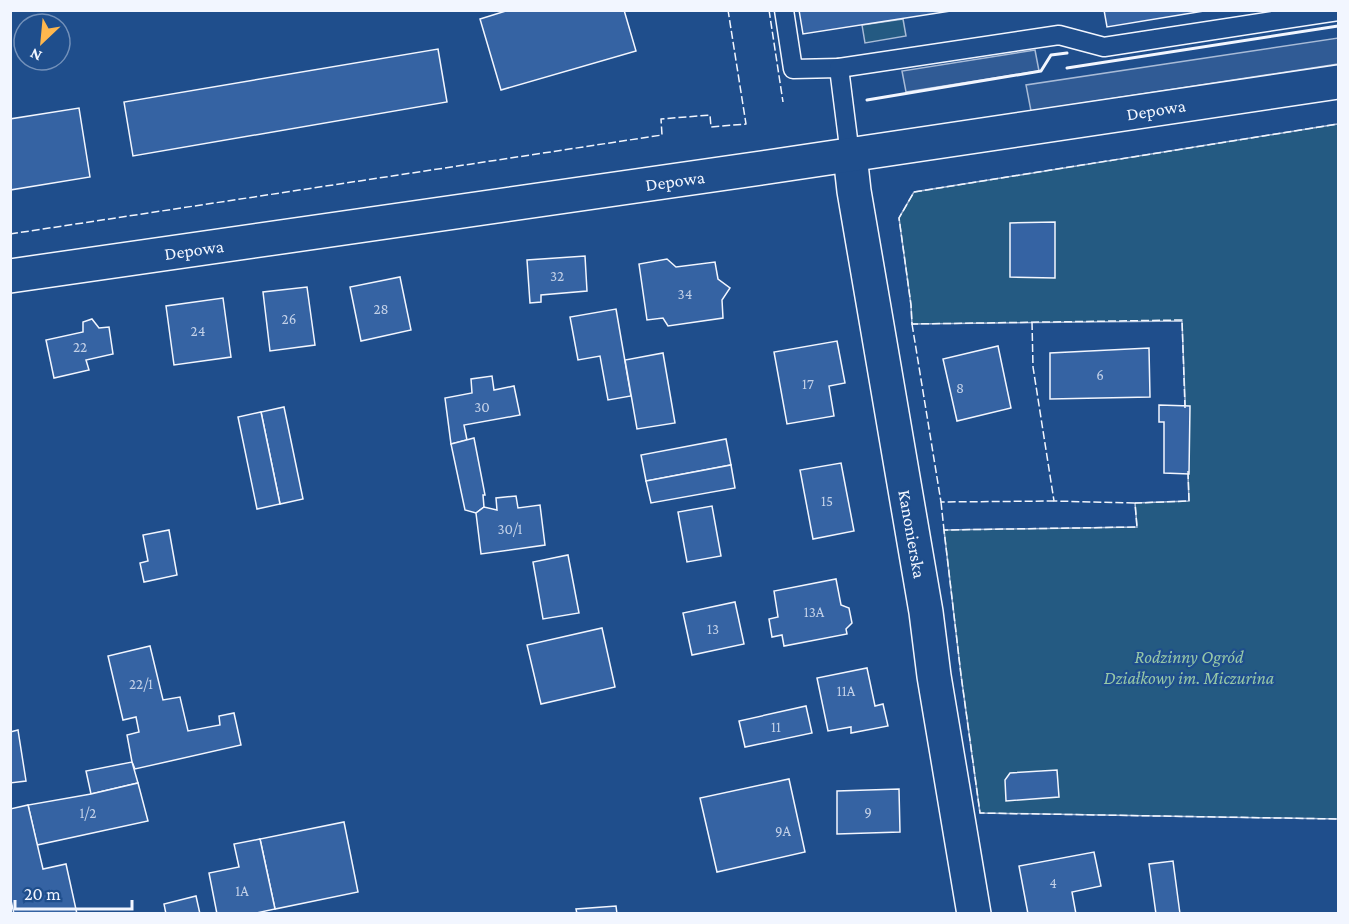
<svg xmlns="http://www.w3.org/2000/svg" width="1349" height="924" viewBox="0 0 1349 924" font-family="'Crimson Pro',serif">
	<rect width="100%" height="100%" fill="#1f4e8c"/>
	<g fill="#245a82" stroke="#a8bbd7" stroke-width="1.5">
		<polygon points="903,19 906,36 865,43 862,25"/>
		<polygon points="1338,124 1338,819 980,813 961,675 944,530 1137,527 1135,503 1189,501 1182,321 912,324 911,305 899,218 914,192"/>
	</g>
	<g fill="#305b95" stroke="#a8bbd7" stroke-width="1.5">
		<polygon points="1338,38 1338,64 1031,111 1026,85"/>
		<polygon points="1035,50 1039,71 906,92 902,71"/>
	</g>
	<g fill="#3563a3" stroke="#f2f6ff" stroke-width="1.5">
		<polygon points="509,10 624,10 636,51 501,90 480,19"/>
		<polygon points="799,10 957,10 803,34"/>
		<polygon points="1104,10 1210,10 1107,27"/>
		<polygon points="438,49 447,102 133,156 124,102"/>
		<polygon points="79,108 90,177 10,190 10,119"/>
		<polygon points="1055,222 1055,278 1010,277 1010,223"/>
		<polygon points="585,256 587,291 541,295 541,302 530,303 527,260"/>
		<polygon points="667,259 676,267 715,262 718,279 730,288 722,300 723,318 668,326 663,318 647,320 639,264"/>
		<polygon points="400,277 411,330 361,341 350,287"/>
		<polygon points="307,287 315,345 270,351 263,292"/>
		<polygon points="223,298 231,357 174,365 166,306"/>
		<polygon points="616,309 631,396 608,400 600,356 578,360 570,317"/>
		<polygon points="92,319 99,328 109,327 113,354 86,360 89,370 54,378 46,340 83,332 83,322"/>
		<polygon points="837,341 845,383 829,386 834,416 787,424 774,352"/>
		<polygon points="998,346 1011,408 957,421 943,359"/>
		<polygon points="1149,348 1150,397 1050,399 1050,353"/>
		<polygon points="663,353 675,423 637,429 625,360"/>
		<polygon points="492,376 494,390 514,386 520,415 464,425 467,440 451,444 445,398 472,393 471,379"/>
		<polygon points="1159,405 1190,406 1189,474 1164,473 1164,422 1159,422"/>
		<polygon points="284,407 303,499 280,504 261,412"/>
		<polygon points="261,412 280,504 257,509 238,417"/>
		<polygon points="474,438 485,495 483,495 484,507 476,513 465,510 451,444"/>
		<polygon points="726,439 731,465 646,481 641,455"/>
		<polygon points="841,463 854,531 813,539 800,470"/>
		<polygon points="731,465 735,488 651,503 646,481"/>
		<polygon points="516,496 518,508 540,505 545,545 481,554 476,513 484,507 497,510 496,498"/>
		<polygon points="712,506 721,556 687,562 678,512"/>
		<polygon points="169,530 177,575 144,582 140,563 148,561 143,535"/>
		<polygon points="568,555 579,613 543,619 533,562"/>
		<polygon points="836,579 841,605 849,608 852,623 846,629 847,634 784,646 782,635 772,637 769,619 778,617 774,591"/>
		<polygon points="735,602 744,644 692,655 683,613"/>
		<polygon points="602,628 615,687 541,704 527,645"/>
		<polygon points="150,646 163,700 180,697 188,731 220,725 219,716 234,713 241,745 135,769 132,762 127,735 139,732 136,717 123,720 108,656"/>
		<polygon points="867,668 875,706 883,704 888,726 851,733 851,727 828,731 817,678"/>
		<polygon points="806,706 812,733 745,747 739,721"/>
		<polygon points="18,730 26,781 10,783 10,732"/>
		<polygon points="132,762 138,783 91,794 86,771"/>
		<polygon points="1057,770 1059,797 1006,801 1005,780 1010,773"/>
		<polygon points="789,779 805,852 717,872 700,798"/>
		<polygon points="138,783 148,821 37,845 28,805 91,794"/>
		<polygon points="899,789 900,832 837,834 837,791"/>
		<polygon points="28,805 43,869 66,864 77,914 14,914 10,896 10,809"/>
		<polygon points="344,822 358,892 275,909 260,839"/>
		<polygon points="260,839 275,909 252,914 217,914 209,873 239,867 234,844"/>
		<polygon points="1094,852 1101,886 1072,892 1076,914 1028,914 1019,866"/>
		<polygon points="1173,861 1180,914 1156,914 1149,864"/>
		<polygon points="196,896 200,914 166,914 164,904"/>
		<polygon points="616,906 617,914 577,914 576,909"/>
	</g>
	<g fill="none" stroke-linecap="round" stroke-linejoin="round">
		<defs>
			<g id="service">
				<polyline points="784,10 793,69 839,68 850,155"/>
				<polyline points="839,68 1059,35 1104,47 1338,11"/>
			</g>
			<g id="minor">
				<polyline points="850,155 854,191 873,302 926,612 934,676 974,914"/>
				<polyline points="10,276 768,167 1338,82"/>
			</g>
		</defs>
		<use href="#service" stroke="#f2f6ff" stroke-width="21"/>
		<use href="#minor" stroke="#f2f6ff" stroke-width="36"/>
		<use href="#service" stroke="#1f4e8c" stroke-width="18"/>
		<use href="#minor" stroke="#1f4e8c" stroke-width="33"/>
		<g stroke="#f2f6ff" stroke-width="1.5" stroke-dasharray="8 3" stroke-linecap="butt">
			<polyline points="769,10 783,102"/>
			<polyline points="10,234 662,135 661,119 710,115 711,127 746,124 728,10"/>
			<polyline points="1032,322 1033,367 1054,501 1135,503"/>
			<polyline points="912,324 941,502 1054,501"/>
			<polyline points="1185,408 1182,320 912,324 911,305 899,218 914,192 1338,124"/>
			<polyline points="1188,471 1189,501 1135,503 1137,527 944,530 961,675 980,813 1338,819"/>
			<polyline points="941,502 944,530"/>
		</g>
		<g stroke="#f2f6ff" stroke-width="3">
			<polyline points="1067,68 1338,26"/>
			<polyline points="867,100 1041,71 1051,55 1067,53"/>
		</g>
	</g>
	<g text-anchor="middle" stroke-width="4.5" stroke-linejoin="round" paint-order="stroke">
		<g font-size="15" fill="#c3d1e8">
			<text x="557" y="281">32</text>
			<text x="685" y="299">34</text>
			<text x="381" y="314">28</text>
			<text x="289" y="324">26</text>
			<text x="198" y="336">24</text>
			<text x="80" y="352">22</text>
			<text x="1100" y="380">6</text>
			<text x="808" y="389">17</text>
			<text x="960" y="393">8</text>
			<text x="482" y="412">30</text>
			<text x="827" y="506">15</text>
			<text x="510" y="534">30/1</text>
			<text x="814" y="617">13A</text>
			<text x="713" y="634">13</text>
			<text x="141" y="689">22/1</text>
			<text x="846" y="696">11A</text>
			<text x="776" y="732">11</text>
			<text x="868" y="817">9</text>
			<text x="88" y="818">1/2</text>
			<text x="783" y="836">9A</text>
			<text x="1053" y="888">4</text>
			<text x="242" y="896">1A</text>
		</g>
		<g font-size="18" fill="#f2f6ff" stroke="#1f4e8c">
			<text transform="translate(1156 110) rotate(-9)" y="6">Depowa</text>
			<text transform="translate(675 181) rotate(-8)" y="6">Depowa</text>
			<text transform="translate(194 250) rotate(-8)" y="6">Depowa</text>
			<text transform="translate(912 534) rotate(80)" y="6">Kanonierska</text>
		</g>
		<g font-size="18" font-style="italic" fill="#97c8a6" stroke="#1f4e8c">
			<text x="1189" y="663">Rodzinny Ogród<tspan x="1189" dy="21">Działkowy im. Miczurina</tspan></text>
		</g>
	</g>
	<rect width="1349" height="924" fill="none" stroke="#f2f6ff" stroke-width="24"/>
	<g transform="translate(42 42) rotate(206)"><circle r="28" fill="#1f4e8c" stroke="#7391ba" stroke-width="1.5"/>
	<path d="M0-4.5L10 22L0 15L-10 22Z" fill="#ffb74d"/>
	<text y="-9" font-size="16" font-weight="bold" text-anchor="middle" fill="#f2f6ff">N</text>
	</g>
	<path d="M15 900v9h117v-9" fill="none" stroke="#f2f6ff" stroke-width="3"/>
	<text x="24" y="900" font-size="18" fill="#f2f6ff" stroke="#1f4e8c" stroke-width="4.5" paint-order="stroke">20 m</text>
</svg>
